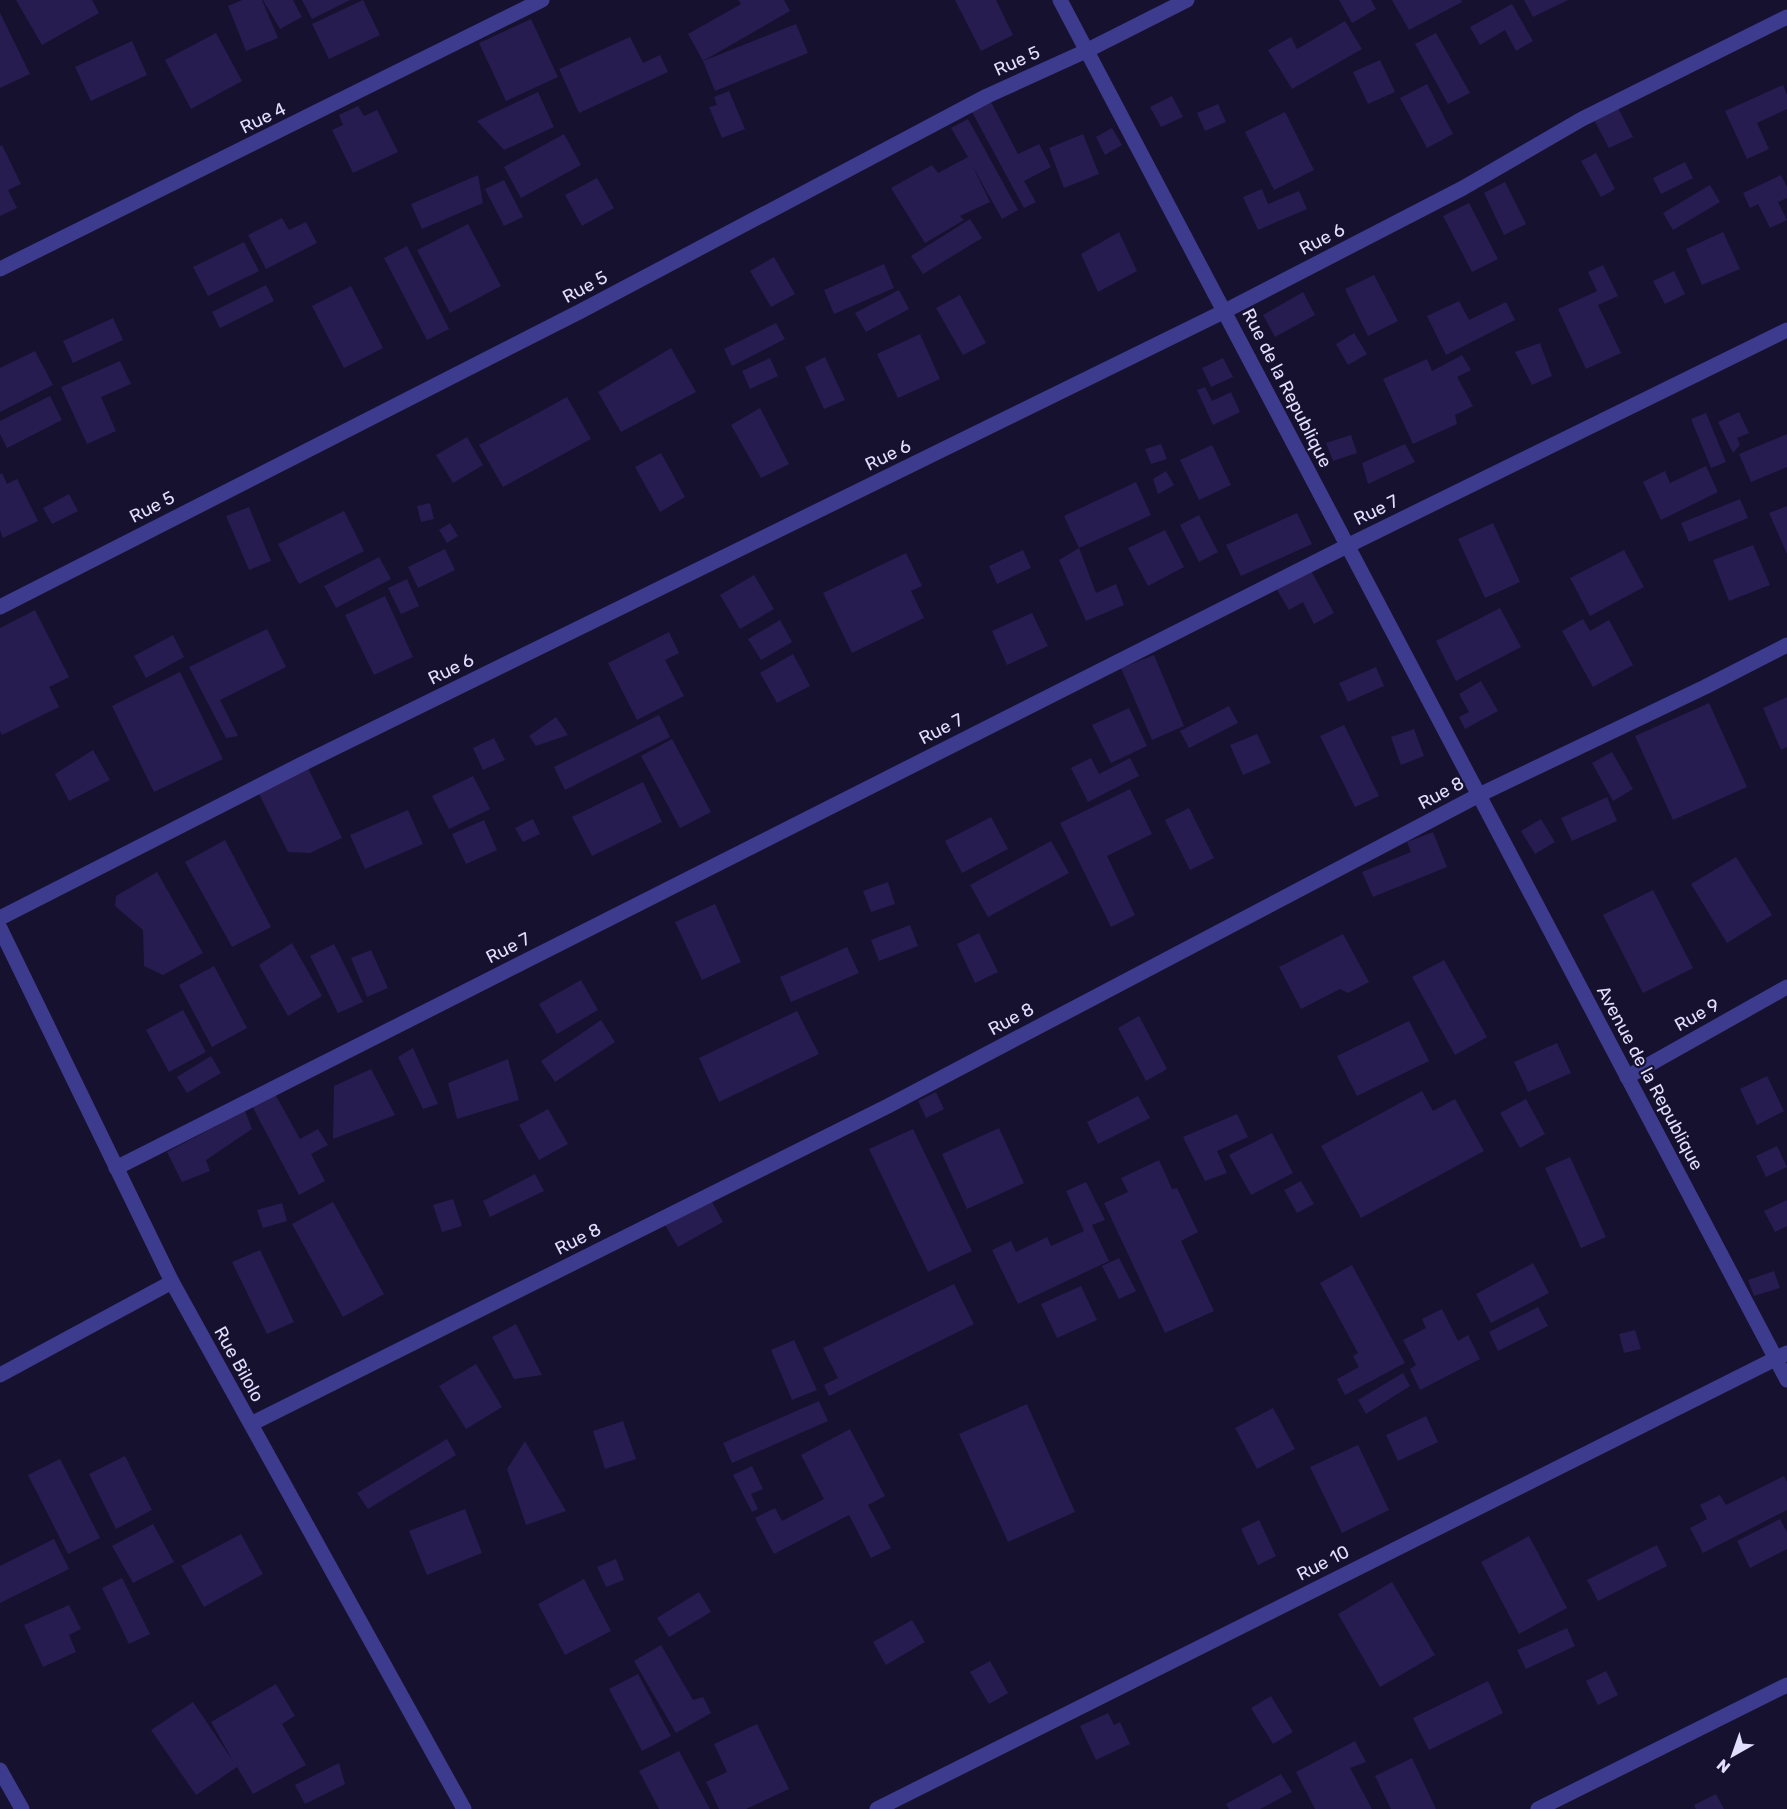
<svg xmlns="http://www.w3.org/2000/svg" width="1787" height="1809" viewBox="0 0 1787 1809" font-family="Rubik,sans-serif">
	<rect width="100%" height="100%" fill="#16112e"/>
	<g fill="#261c50">
		<polygon points="16,0 92,0 99,13 42,45"/>
		<polygon points="242,0 262,0 278,38 246,51 228,6"/>
		<polygon points="263,0 293,0 302,17 280,29"/>
		<polygon points="302,0 350,0 312,19"/>
		<polygon points="363,0 380,35 329,59 312,24"/>
		<polygon points="738,0 784,0 790,11 703,61 688,34 741,4"/>
		<polygon points="955,0 996,0 1013,35 981,51"/>
		<polygon points="1339,0 1371,0 1376,9 1352,23"/>
		<polygon points="1392,0 1461,0 1462,2 1409,30"/>
		<polygon points="1524,0 1568,0 1533,17"/>
		<polygon points="1512,4 1533,41 1516,51 1505,30 1480,45 1470,27"/>
		<polygon points="0,13 30,74 0,88"/>
		<polygon points="531,19 558,77 506,101 479,43"/>
		<polygon points="1345,21 1362,49 1292,89 1268,50 1291,37 1297,49"/>
		<polygon points="796,24 808,53 715,91 703,61"/>
		<polygon points="216,33 242,81 191,109 165,60"/>
		<polygon points="1436,33 1470,93 1448,104 1415,44"/>
		<polygon points="630,37 643,63 660,55 668,72 579,113 559,69"/>
		<polygon points="132,41 147,75 91,101 75,67"/>
		<polygon points="1380,60 1395,92 1368,104 1353,72"/>
		<polygon points="1427,84 1453,134 1427,148 1400,98"/>
		<polygon points="1783,85 1787,95 1787,109 1757,123 1769,149 1747,159 1725,111"/>
		<polygon points="729,91 745,129 722,138 709,107 717,105 714,97"/>
		<polygon points="538,92 554,127 504,150 477,121"/>
		<polygon points="1172,96 1183,117 1161,127 1150,107"/>
		<polygon points="991,102 1018,154 1039,144 1051,167 1024,181 1036,202 1024,208 972,112"/>
		<polygon points="1218,104 1226,122 1205,131 1197,113"/>
		<polygon points="358,106 364,116 377,110 398,152 353,173 332,130 343,125 339,115"/>
		<polygon points="1617,106 1633,137 1609,148 1593,118"/>
		<polygon points="1285,112 1314,170 1274,190 1245,132"/>
		<polygon points="968,119 1018,210 1002,219 972,165 990,202 960,216 964,220 925,243 891,188 932,165 938,173 968,157 951,128"/>
		<polygon points="1112,128 1122,145 1105,155 1096,137"/>
		<polygon points="564,134 581,165 521,198 504,167"/>
		<polygon points="1083,134 1099,174 1064,188 1049,148"/>
		<polygon points="2,145 21,184 8,190 17,208 0,216 0,146"/>
		<polygon points="1596,153 1615,189 1601,197 1581,161"/>
		<polygon points="1685,162 1693,178 1661,194 1653,178"/>
		<polygon points="478,175 483,203 422,229 411,204"/>
		<polygon points="1781,175 1787,187 1787,198 1778,202 1787,220 1770,228 1758,204 1750,208 1743,193"/>
		<polygon points="597,178 614,208 582,226 565,195"/>
		<polygon points="504,180 523,217 504,226 485,189"/>
		<polygon points="1505,182 1526,224 1504,235 1484,193"/>
		<polygon points="1710,185 1720,202 1673,230 1663,213"/>
		<polygon points="1262,189 1268,204 1299,191 1307,209 1258,230 1243,197"/>
		<polygon points="1469,203 1498,259 1472,272 1443,216"/>
		<polygon points="282,218 289,230 306,222 317,243 266,269 248,235"/>
		<polygon points="970,219 982,238 923,274 911,256"/>
		<polygon points="468,224 501,286 450,313 417,250"/>
		<polygon points="1119,232 1137,271 1098,292 1081,254"/>
		<polygon points="1723,232 1740,269 1702,285 1686,249"/>
		<polygon points="244,242 259,271 208,296 193,267"/>
		<polygon points="407,246 449,329 427,340 384,258"/>
		<polygon points="774,257 795,294 771,307 750,271"/>
		<polygon points="884,264 894,288 834,314 824,290"/>
		<polygon points="1603,265 1618,296 1598,305 1621,353 1586,369 1558,309 1597,291 1588,272"/>
		<polygon points="1674,271 1685,294 1665,304 1653,281"/>
		<polygon points="1374,275 1398,321 1368,336 1345,289"/>
		<polygon points="266,285 274,301 220,328 212,312"/>
		<polygon points="351,286 383,348 344,368 312,306"/>
		<polygon points="899,290 909,309 866,332 855,313"/>
		<polygon points="1303,292 1315,315 1275,337 1263,315"/>
		<polygon points="960,295 986,343 963,355 936,308"/>
		<polygon points="1459,301 1469,320 1506,302 1515,320 1446,355 1427,316"/>
		<polygon points="113,318 123,340 73,363 63,341"/>
		<polygon points="776,323 785,339 732,366 724,349"/>
		<polygon points="1354,333 1367,354 1348,365 1336,344"/>
		<polygon points="920,334 940,379 898,398 877,354"/>
		<polygon points="1540,343 1552,376 1532,385 1515,352"/>
		<polygon points="671,348 696,392 621,432 598,392"/>
		<polygon points="35,351 53,385 0,412 0,368"/>
		<polygon points="1462,355 1471,370 1457,377 1473,406 1455,415 1457,424 1413,444 1383,379 1427,359 1432,371"/>
		<polygon points="825,357 845,400 824,409 805,367"/>
		<polygon points="770,358 778,376 750,389 742,371"/>
		<polygon points="1223,358 1233,377 1211,387 1202,368"/>
		<polygon points="120,361 131,384 101,397 116,431 87,444 61,387"/>
		<polygon points="1205,387 1212,401 1231,392 1240,412 1213,425 1197,390"/>
		<polygon points="50,396 62,420 7,448 0,434 0,421"/>
		<polygon points="567,397 591,439 503,487 479,445"/>
		<polygon points="760,408 789,464 761,478 731,425"/>
		<polygon points="1739,412 1749,433 1737,438 1740,445 1733,453 1718,422"/>
		<polygon points="1706,413 1726,462 1711,468 1691,419"/>
		<polygon points="1787,434 1787,467 1751,482 1739,454"/>
		<polygon points="1351,435 1357,453 1333,461 1326,443"/>
		<polygon points="467,437 483,465 453,483 436,455"/>
		<polygon points="1161,444 1167,459 1151,464 1145,449"/>
		<polygon points="1405,444 1415,462 1368,484 1362,463"/>
		<polygon points="1212,445 1231,485 1199,500 1180,460"/>
		<polygon points="661,453 685,497 660,512 635,467"/>
		<polygon points="1706,466 1718,492 1661,520 1643,482 1665,471 1670,483"/>
		<polygon points="1166,471 1174,485 1158,494 1153,479"/>
		<polygon points="2,473 7,484 17,479 38,521 3,538 0,530 0,474"/>
		<polygon points="1136,482 1151,515 1079,548 1096,593 1116,584 1124,605 1086,621 1059,560 1079,548 1064,516"/>
		<polygon points="69,494 78,511 52,524 43,508"/>
		<polygon points="1740,499 1748,518 1689,542 1681,523"/>
		<polygon points="430,503 434,519 421,522 417,506"/>
		<polygon points="1787,506 1787,554 1769,513"/>
		<polygon points="249,507 271,561 249,570 226,516"/>
		<polygon points="344,511 364,551 299,584 278,544"/>
		<polygon points="1297,513 1312,544 1241,576 1226,545"/>
		<polygon points="1199,515 1218,552 1199,562 1180,525"/>
		<polygon points="450,523 458,536 447,543 439,530"/>
		<polygon points="1493,523 1520,582 1485,598 1458,539"/>
		<polygon points="1165,530 1184,567 1148,586 1128,548"/>
		<polygon points="1753,545 1770,585 1729,601 1713,560"/>
		<polygon points="445,549 455,570 418,588 408,567"/>
		<polygon points="1023,550 1031,568 997,584 989,566"/>
		<polygon points="1624,550 1644,587 1590,616 1570,578"/>
		<polygon points="906,553 922,586 911,591 924,618 852,653 823,593"/>
		<polygon points="379,557 391,579 336,608 324,586"/>
		<polygon points="1310,569 1334,613 1314,624 1303,602 1289,610 1276,588"/>
		<polygon points="754,575 774,609 740,629 720,595"/>
		<polygon points="407,579 419,606 401,614 388,588"/>
		<polygon points="385,596 413,657 374,675 345,615"/>
		<polygon points="1500,608 1521,647 1456,681 1436,641"/>
		<polygon points="35,610 69,677 49,687 59,707 2,735 0,731 0,628"/>
		<polygon points="1032,613 1048,646 1007,665 992,631"/>
		<polygon points="1583,619 1590,631 1609,620 1633,665 1593,687 1562,631"/>
		<polygon points="780,620 792,642 761,660 748,639"/>
		<polygon points="267,629 286,667 220,700 238,736 226,738 189,667"/>
		<polygon points="669,632 679,653 665,660 684,696 637,720 608,663"/>
		<polygon points="173,635 184,657 146,678 134,656"/>
		<polygon points="793,654 810,686 777,703 760,673"/>
		<polygon points="1154,655 1184,726 1152,740 1121,668"/>
		<polygon points="1376,667 1384,686 1348,702 1339,683"/>
		<polygon points="180,672 223,759 154,792 112,706"/>
		<polygon points="1481,681 1498,711 1465,729 1459,717 1469,712 1459,694"/>
		<polygon points="1787,697 1787,747 1781,750 1763,708"/>
		<polygon points="1709,703 1747,787 1673,820 1635,736"/>
		<polygon points="1229,706 1238,723 1189,748 1180,731"/>
		<polygon points="1129,708 1147,746 1111,763 1092,725"/>
		<polygon points="659,715 670,737 565,790 554,767"/>
		<polygon points="556,717 568,735 536,746 529,736"/>
		<polygon points="1344,725 1379,796 1355,807 1320,736"/>
		<polygon points="1414,729 1424,756 1401,765 1391,737"/>
		<polygon points="1257,734 1271,763 1243,775 1230,745"/>
		<polygon points="494,738 505,760 483,770 473,748"/>
		<polygon points="672,739 711,812 680,828 641,756"/>
		<polygon points="93,750 110,780 69,801 55,774"/>
		<polygon points="1612,752 1633,789 1613,801 1592,763"/>
		<polygon points="1091,758 1099,774 1130,758 1139,776 1088,802 1071,768"/>
		<polygon points="307,766 342,838 310,853 288,852 257,790"/>
		<polygon points="473,776 490,809 449,829 432,796"/>
		<polygon points="643,782 662,822 592,856 572,817"/>
		<polygon points="1130,789 1152,834 1107,856 1135,915 1111,927 1060,823"/>
		<polygon points="1607,797 1617,821 1572,841 1561,818"/>
		<polygon points="1189,808 1214,858 1190,870 1165,820"/>
		<polygon points="408,810 423,844 365,869 350,835"/>
		<polygon points="991,817 1008,849 962,873 945,841"/>
		<polygon points="533,819 540,834 523,842 515,828"/>
		<polygon points="1541,819 1555,842 1535,854 1521,831"/>
		<polygon points="484,820 497,850 466,864 452,834"/>
		<polygon points="1433,832 1447,867 1373,897 1362,872 1411,852 1407,842"/>
		<polygon points="225,840 271,927 232,947 185,862"/>
		<polygon points="1051,841 1069,873 988,917 970,885"/>
		<polygon points="1736,857 1772,915 1727,943 1691,884"/>
		<polygon points="157,872 203,953 163,975 144,966 143,930 115,906 116,896"/>
		<polygon points="888,882 895,904 871,912 863,891"/>
		<polygon points="1653,890 1693,968 1643,993 1603,915"/>
		<polygon points="715,904 741,962 702,980 675,922"/>
		<polygon points="910,925 918,946 879,961 871,940"/>
		<polygon points="979,933 998,972 975,983 957,944"/>
		<polygon points="1343,934 1369,982 1348,993 1340,989 1301,1009 1279,967"/>
		<polygon points="292,943 322,996 288,1016 259,965"/>
		<polygon points="334,944 363,1002 338,1013 310,956"/>
		<polygon points="847,947 859,973 791,1002 780,977"/>
		<polygon points="371,950 388,988 367,997 351,958"/>
		<polygon points="1444,960 1487,1037 1455,1055 1412,977"/>
		<polygon points="214,966 247,1028 212,1047 179,985"/>
		<polygon points="581,980 598,1010 557,1034 539,1004"/>
		<polygon points="183,1010 206,1052 169,1072 146,1030"/>
		<polygon points="797,1011 819,1054 719,1102 699,1058"/>
		<polygon points="1139,1016 1167,1069 1146,1081 1118,1028"/>
		<polygon points="601,1020 615,1042 555,1082 541,1061"/>
		<polygon points="1409,1021 1429,1061 1357,1096 1337,1056"/>
		<polygon points="1557,1043 1571,1073 1528,1092 1514,1062"/>
		<polygon points="413,1048 438,1104 423,1109 398,1057"/>
		<polygon points="211,1056 221,1073 187,1093 177,1077"/>
		<polygon points="508,1059 519,1100 457,1119 448,1083"/>
		<polygon points="371,1069 395,1115 333,1139 334,1086"/>
		<polygon points="1767,1076 1784,1111 1757,1125 1740,1089"/>
		<polygon points="1422,1091 1433,1111 1455,1099 1484,1151 1361,1218 1321,1146"/>
		<polygon points="274,1092 300,1139 318,1129 328,1145 311,1154 325,1181 299,1195 251,1104"/>
		<polygon points="936,1092 944,1109 926,1118 918,1101"/>
		<polygon points="1138,1096 1150,1118 1098,1144 1087,1122"/>
		<polygon points="1526,1099 1545,1134 1520,1148 1500,1113"/>
		<polygon points="548,1109 568,1144 539,1160 519,1125"/>
		<polygon points="245,1111 252,1129 206,1160 210,1171 182,1182 167,1152"/>
		<polygon points="1237,1114 1248,1137 1217,1151 1227,1173 1205,1181 1183,1137"/>
		<polygon points="999,1128 1024,1183 967,1209 942,1154"/>
		<polygon points="913,1129 972,1251 928,1272 869,1149"/>
		<polygon points="1272,1133 1293,1173 1251,1195 1229,1155"/>
		<polygon points="1777,1146 1787,1167 1766,1177 1756,1156"/>
		<polygon points="1570,1157 1606,1237 1581,1248 1545,1168"/>
		<polygon points="1159,1160 1172,1189 1177,1188 1198,1232 1181,1241 1214,1311 1165,1333 1104,1203 1128,1192 1121,1178"/>
		<polygon points="535,1174 544,1191 490,1217 483,1201"/>
		<polygon points="1301,1181 1314,1204 1297,1213 1284,1190"/>
		<polygon points="1086,1182 1105,1220 1092,1225 1109,1261 1018,1304 992,1250 1011,1241 1016,1252 1047,1237 1051,1246 1084,1231 1066,1191"/>
		<polygon points="453,1199 462,1226 442,1232 433,1205"/>
		<polygon points="711,1200 723,1222 678,1247 665,1225"/>
		<polygon points="1787,1200 1787,1226 1775,1232 1764,1211"/>
		<polygon points="333,1202 384,1294 343,1317 292,1224"/>
		<polygon points="282,1203 287,1221 263,1228 257,1210"/>
		<polygon points="260,1250 294,1322 267,1334 232,1262"/>
		<polygon points="1119,1258 1136,1291 1119,1299 1102,1266"/>
		<polygon points="1533,1263 1549,1293 1491,1323 1476,1294"/>
		<polygon points="1352,1265 1405,1363 1345,1395 1337,1379 1359,1367 1353,1356 1358,1353 1320,1283"/>
		<polygon points="1774,1271 1780,1288 1754,1296 1748,1280"/>
		<polygon points="954,1284 974,1324 829,1396 824,1385 838,1378 823,1348"/>
		<polygon points="1081,1286 1097,1320 1057,1338 1041,1304"/>
		<polygon points="1538,1307 1548,1326 1498,1351 1489,1332"/>
		<polygon points="1442,1309 1458,1341 1468,1335 1480,1359 1420,1390 1410,1369 1416,1365 1403,1340 1426,1328 1422,1319"/>
		<polygon points="516,1324 542,1375 514,1379 492,1337"/>
		<polygon points="1635,1330 1641,1349 1624,1353 1619,1334"/>
		<polygon points="794,1340 817,1390 792,1400 771,1350"/>
		<polygon points="476,1364 502,1407 466,1429 439,1386"/>
		<polygon points="1403,1373 1410,1386 1366,1414 1358,1400"/>
		<polygon points="819,1401 828,1421 732,1463 723,1443"/>
		<polygon points="1027,1404 1075,1512 1008,1542 959,1434"/>
		<polygon points="1273,1408 1295,1449 1257,1469 1235,1428"/>
		<polygon points="1426,1416 1438,1442 1398,1461 1386,1435"/>
		<polygon points="623,1421 636,1459 605,1469 593,1431"/>
		<polygon points="850,1429 885,1496 868,1505 891,1548 871,1558 849,1515 774,1554 755,1518 775,1508 782,1521 824,1499 801,1455"/>
		<polygon points="447,1439 456,1455 368,1509 357,1493"/>
		<polygon points="525,1441 566,1511 526,1525 507,1469"/>
		<polygon points="1358,1445 1389,1510 1342,1533 1310,1467"/>
		<polygon points="125,1456 152,1510 116,1529 89,1474"/>
		<polygon points="60,1459 100,1538 68,1554 28,1475"/>
		<polygon points="752,1466 763,1489 751,1494 758,1509 752,1512 733,1475"/>
		<polygon points="1784,1476 1787,1482 1787,1510 1703,1553 1690,1528 1707,1519 1700,1505 1720,1495 1726,1505"/>
		<polygon points="465,1509 482,1553 427,1575 409,1531"/>
		<polygon points="1780,1519 1787,1532 1787,1549 1750,1568 1737,1541"/>
		<polygon points="1259,1520 1276,1556 1258,1565 1241,1529"/>
		<polygon points="153,1524 174,1562 133,1583 112,1546"/>
		<polygon points="241,1534 263,1574 204,1607 181,1566"/>
		<polygon points="1529,1536 1567,1608 1519,1634 1481,1562"/>
		<polygon points="54,1539 69,1569 0,1603 0,1566"/>
		<polygon points="1657,1545 1667,1566 1598,1601 1587,1580"/>
		<polygon points="616,1559 624,1580 606,1587 597,1567"/>
		<polygon points="122,1578 150,1634 129,1644 102,1588"/>
		<polygon points="584,1579 611,1631 565,1655 538,1604"/>
		<polygon points="1392,1582 1435,1655 1380,1687 1338,1614"/>
		<polygon points="699,1592 711,1612 669,1637 657,1618"/>
		<polygon points="69,1605 81,1629 69,1635 76,1652 43,1667 24,1625"/>
		<polygon points="912,1620 925,1642 886,1665 873,1642"/>
		<polygon points="1567,1628 1575,1646 1526,1669 1517,1650"/>
		<polygon points="661,1645 693,1700 703,1697 711,1713 676,1733 634,1661"/>
		<polygon points="990,1661 1008,1693 989,1704 970,1672"/>
		<polygon points="1606,1671 1618,1695 1598,1705 1586,1681"/>
		<polygon points="638,1674 671,1736 642,1751 609,1689"/>
		<polygon points="1488,1681 1503,1713 1429,1750 1413,1718"/>
		<polygon points="276,1684 295,1716 282,1724 306,1765 253,1794 237,1767 196,1795 151,1730 193,1702 233,1761 211,1722"/>
		<polygon points="1271,1696 1293,1732 1273,1744 1251,1708"/>
		<polygon points="1108,1713 1114,1725 1120,1722 1130,1744 1096,1760 1080,1726"/>
		<polygon points="757,1724 789,1789 746,1809 719,1809 706,1782 727,1772 714,1744"/>
		<polygon points="1355,1741 1366,1762 1350,1768 1372,1809 1315,1809 1296,1772"/>
		<polygon points="679,1751 710,1809 659,1809 639,1771"/>
		<polygon points="1412,1758 1436,1809 1391,1809 1375,1776"/>
		<polygon points="339,1763 345,1784 305,1804 295,1785"/>
		<polygon points="1281,1774 1292,1792 1260,1809 1229,1809 1226,1804"/>
		<polygon points="1716,1794 1724,1809 1696,1809 1694,1805"/>
	</g>
	<g fill="none" stroke-linecap="round" stroke-linejoin="round">
		<g stroke="#3d3b8e" stroke-width="15">
			<polyline points="1060,0 1787,1380"/>
			<polyline points="0,269 542,0"/>
			<polyline points="0,607 581,311 987,96 1086,51 1187,0"/>
			<polyline points="0,918 302,764 1225,311 1463,188 1582,119 1787,17"/>
			<polyline points="0,928 172,1282 464,1809"/>
			<polyline points="1627,1077 1787,987"/>
			<polyline points="116,1168 1347,546 1787,330"/>
			<polyline points="0,1375 172,1282"/>
			<polyline points="251,1424 888,1106 1479,795 1705,687 1787,645"/>
			<polyline points="0,1770 22,1809"/>
			<polyline points="877,1809 1787,1353"/>
			<polyline points="1538,1809 1787,1685"/>
		</g>
	</g>
	<g text-anchor="middle" stroke-width="4.5" stroke-linejoin="round" paint-order="stroke">
		<g font-size="18" fill="#e2deff" stroke="#16112e">
			<text transform="translate(1017 61) rotate(-24)" y="6">Rue 5</text>
			<text transform="translate(263 118) rotate(-26)" y="6">Rue 4</text>
			<text transform="translate(1322 239) rotate(-27)" y="6">Rue 6</text>
			<text transform="translate(585 287) rotate(-28)" y="6">Rue 5</text>
			<text transform="translate(1287 388) rotate(63)" y="6">Rue de la Republique</text>
			<text transform="translate(888 455) rotate(-26)" y="6">Rue 6</text>
			<text transform="translate(152 507) rotate(-27)" y="6">Rue 5</text>
			<text transform="translate(1376 510) rotate(-26)" y="6">Rue 7</text>
			<text transform="translate(451 669) rotate(-26)" y="6">Rue 6</text>
			<text transform="translate(941 729) rotate(-27)" y="6">Rue 7</text>
			<text transform="translate(1441 793) rotate(-28)" y="6">Rue 8</text>
			<text transform="translate(508 948) rotate(-27)" y="6">Rue 7</text>
			<text transform="translate(1697 1015) rotate(-29)" y="6">Rue 9</text>
			<text transform="translate(1011 1019) rotate(-28)" y="6">Rue 8</text>
			<text transform="translate(1650 1078) rotate(62)" y="6">Avenue de la Republique</text>
			<text transform="translate(578 1239) rotate(-27)" y="6">Rue 8</text>
			<text transform="translate(239 1364) rotate(61)" y="6">Rue Bilolo</text>
			<text transform="translate(1323 1563) rotate(-27)" y="6">Rue 10</text>
		</g>
	</g>
	<g transform="translate(1733 1755) rotate(220)" stroke="#16112e" stroke-width="4.5" paint-order="stroke">
	<path d="M0-4.5L10 22L0 15L-10 22Z" fill="#e2deff"/>
	<text y="-9" font-size="16" font-weight="bold" text-anchor="middle" fill="#e2deff">N</text>
	</g>
</svg>
